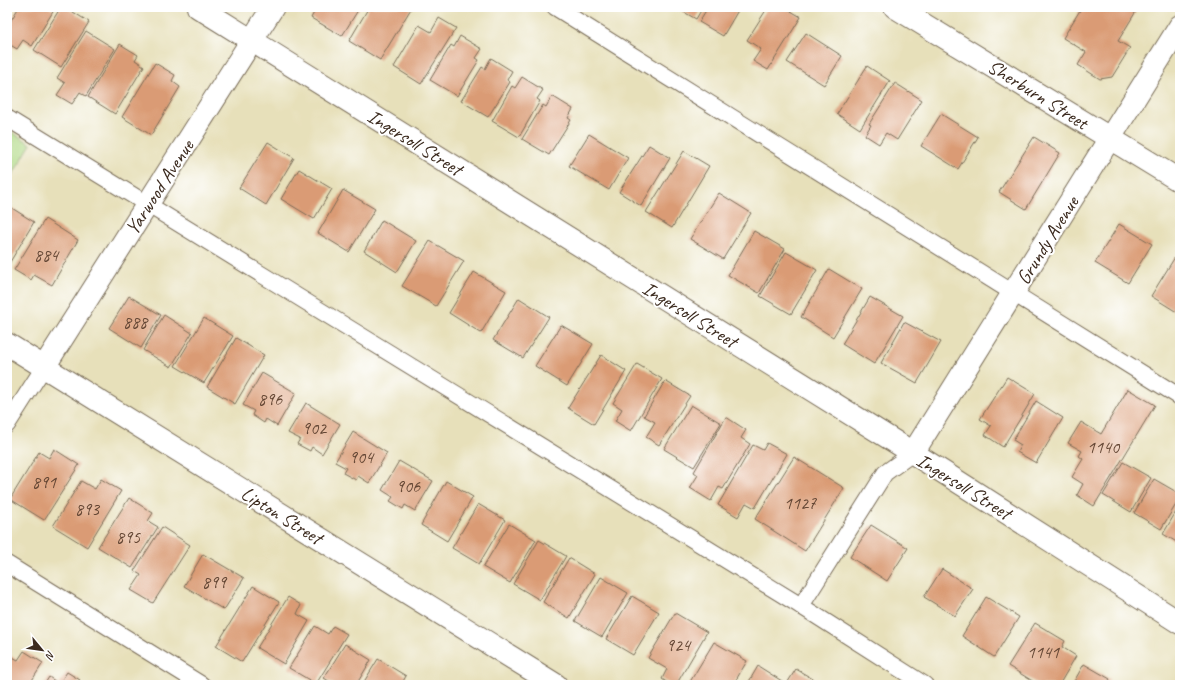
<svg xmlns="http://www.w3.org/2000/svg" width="1187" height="692" viewBox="0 0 1187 692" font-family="Caveat,sans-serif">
	<rect width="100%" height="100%" fill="#fff"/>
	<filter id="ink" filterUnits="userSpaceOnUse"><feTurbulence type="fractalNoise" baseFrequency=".025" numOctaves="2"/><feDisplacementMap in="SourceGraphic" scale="8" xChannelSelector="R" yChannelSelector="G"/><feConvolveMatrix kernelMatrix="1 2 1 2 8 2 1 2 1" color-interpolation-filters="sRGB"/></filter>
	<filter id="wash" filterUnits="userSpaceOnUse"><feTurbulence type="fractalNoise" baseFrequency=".012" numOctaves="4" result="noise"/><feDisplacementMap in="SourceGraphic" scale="16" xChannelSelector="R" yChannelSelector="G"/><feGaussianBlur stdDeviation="0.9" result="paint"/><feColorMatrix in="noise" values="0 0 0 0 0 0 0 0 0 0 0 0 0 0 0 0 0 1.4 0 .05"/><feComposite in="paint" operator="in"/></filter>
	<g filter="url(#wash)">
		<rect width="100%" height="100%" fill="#e7e0ba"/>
		<polygon fill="#afd883" stroke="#758150" points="7,129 31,144 7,184"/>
		<g id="blocks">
			<g fill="#da9b74">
				<polygon points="19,7 48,7 54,10 32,46 23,40 17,49 7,43 7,27"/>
				<polygon points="61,7 65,7 89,22 61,67 34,50"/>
				<polygon points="317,7 360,7 342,36 311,18"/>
				<polygon points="369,7 412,7 380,60 349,41"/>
				<polygon points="675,7 703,7 696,19"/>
				<polygon points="708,7 740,7 723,36 699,22"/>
				<polygon points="768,7 784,7 801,17 768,70 753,61 761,49 747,40"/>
				<polygon points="1082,7 1138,8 1118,41 1130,48 1112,77 1100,79 1078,65 1086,52 1063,38"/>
				<polygon points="439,18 456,28 421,84 394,67 419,25 431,32"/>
				<polygon points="86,31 115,49 86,96 80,92 72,104 57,95 65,83 57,78"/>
				<polygon points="806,33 842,56 824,85 787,62"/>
				<polygon points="460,36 482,49 476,58 479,60 457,96 430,80 451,45 454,47"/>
				<polygon points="120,44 138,55 135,60 144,66 115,114 88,97"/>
				<polygon points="491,58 512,71 507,80 510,82 488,117 461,101 482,67 485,69"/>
				<polygon points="155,63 175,75 172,81 180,87 151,135 122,117"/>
				<polygon points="867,66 890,81 860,129 837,114"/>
				<polygon points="522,77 543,90 537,99 540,101 519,137 492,121 512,86 515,88"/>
				<polygon points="895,83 922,100 897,140 886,133 879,144 865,135 871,125 869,124"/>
				<polygon points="552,96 573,109 568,118 571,120 549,155 522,139 543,105 546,107"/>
				<polygon points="941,114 978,137 958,169 921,146"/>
				<polygon points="589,134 628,158 609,190 569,166"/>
				<polygon points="1034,137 1060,153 1026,209 999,192"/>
				<polygon points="268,142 294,158 266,205 239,188"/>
				<polygon points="649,145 670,158 641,206 619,192"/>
				<polygon points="684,151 709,166 672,228 646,212"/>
				<polygon points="299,169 332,189 314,219 281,199"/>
				<polygon points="343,190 375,209 349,252 318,233"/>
				<polygon points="719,193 751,213 723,259 690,239"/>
				<polygon points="7,205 34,222 7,267"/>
				<polygon points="45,219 78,240 52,285 34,275 31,280 14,270"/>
				<polygon points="382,220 416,241 397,272 364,251"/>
				<polygon points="1119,224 1152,244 1128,283 1095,263"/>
				<polygon points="754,231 785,249 759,293 728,275"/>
				<polygon points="430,241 464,261 436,306 402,286"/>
				<polygon points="786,252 817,270 791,314 760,296"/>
				<polygon points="1175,257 1180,260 1180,314 1151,296"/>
				<polygon points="829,269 862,289 833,337 801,317"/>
				<polygon points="474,272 506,291 481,333 449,313"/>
				<polygon points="129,296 161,315 141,348 109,328"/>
				<polygon points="870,297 903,316 874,364 842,344"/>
				<polygon points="519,298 549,317 523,358 493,340"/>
				<polygon points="164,315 192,333 171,367 143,350"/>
				<polygon points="204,318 233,336 204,383 175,366"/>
				<polygon points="904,322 941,342 917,383 881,363"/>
				<polygon points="561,325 593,344 567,386 535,366"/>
				<polygon points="236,338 264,355 235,404 207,387"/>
				<polygon points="601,355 626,371 594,424 568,408"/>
				<polygon points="637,364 662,379 631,431 615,421 622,409 613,403"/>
				<polygon points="262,373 296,393 277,426 266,419 264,423 252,415 254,411 243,405"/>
				<polygon points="1007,377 1035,394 1003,447 985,435 991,426 980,419"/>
				<polygon points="665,381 690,396 659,445 646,437 655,422 644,416"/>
				<polygon points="1128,389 1155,405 1094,506 1077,495 1083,484 1072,477 1083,459 1079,456 1082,451 1068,443 1081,422 1101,434"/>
				<polygon points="1036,401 1063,418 1036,463 1017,452 1021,445 1013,440"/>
				<polygon points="306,403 340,424 322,454 312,447 310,451 297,444 300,439 288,433"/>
				<polygon points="691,405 721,423 694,467 664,449"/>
				<polygon points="726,417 746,430 741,438 750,444 723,489 719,487 711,501 690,488 698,475 694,472"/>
				<polygon points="353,432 387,453 369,483 358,476 356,480 343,473 346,468 335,462"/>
				<polygon points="767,443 787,454 755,508 746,503 738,517 718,505 753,445 763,450"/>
				<polygon points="54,449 79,465 44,520 10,499 39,452 49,458"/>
				<polygon points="794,457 844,488 805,551 755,519"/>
				<polygon points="399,461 433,481 415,511 405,505 403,509 390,501 393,497 382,490"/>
				<polygon points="1123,462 1151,478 1131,512 1103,495"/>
				<polygon points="101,479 121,491 87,547 53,526 81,481 95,489"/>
				<polygon points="1154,479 1180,494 1180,498 1161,529 1134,513"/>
				<polygon points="446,481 473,497 447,541 421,525"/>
				<polygon points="129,498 153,513 148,521 158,527 132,568 98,547"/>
				<polygon points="478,504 505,520 479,564 452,548"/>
				<polygon points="1180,505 1180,544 1163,534"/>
				<polygon points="509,524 536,540 510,583 483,567"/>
				<polygon points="871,525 908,548 887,581 850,557"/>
				<polygon points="162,527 190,545 153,603 131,590 141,575 134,571"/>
				<polygon points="539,540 566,556 540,600 513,584"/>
				<polygon points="203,554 244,578 224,610 184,586"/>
				<polygon points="569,558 595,574 569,618 543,602"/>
				<polygon points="942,569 973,589 955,616 924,597"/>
				<polygon points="601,577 628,593 602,637 575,621"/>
				<polygon points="253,586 279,602 242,662 216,646"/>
				<polygon points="632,596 659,612 633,655 606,639"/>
				<polygon points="288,597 301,605 297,614 309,621 284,664 257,648"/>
				<polygon points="986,597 1019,617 994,657 962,636"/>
				<polygon points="675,613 707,632 676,685 671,685 662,679 667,669 648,658"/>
				<polygon points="1035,623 1065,641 1062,647 1076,656 1059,685 1039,685 1008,666"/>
				<polygon points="315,626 328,634 333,626 347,634 316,684 289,668"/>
				<polygon points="714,642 747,661 733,685 688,685"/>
				<polygon points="345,644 371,660 356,685 335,685 324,678"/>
				<polygon points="24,651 43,663 29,685 7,685 7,654 18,660"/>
				<polygon points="378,659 406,676 401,685 362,685"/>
				<polygon points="1084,664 1110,679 1106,685 1072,685"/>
				<polygon points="758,666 785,683 784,685 747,685"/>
				<polygon points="796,669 813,679 810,685 786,685"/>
				<polygon points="67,672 80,680 76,685 44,685 49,677 59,684"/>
			</g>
		</g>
	</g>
	<g filter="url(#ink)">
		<use href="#blocks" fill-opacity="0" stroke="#776a55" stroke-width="1"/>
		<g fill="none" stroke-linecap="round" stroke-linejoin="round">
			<defs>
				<g id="service">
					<polyline points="555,7 1180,397"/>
					<polyline points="7,118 801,606 925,685"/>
					<polyline points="7,425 44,367"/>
					<polyline points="7,564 202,685"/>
					<polyline points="801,606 885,473 913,453"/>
				</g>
				<g id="minor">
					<polyline points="198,7 913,453 1180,623"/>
					<polyline points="895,7 1180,181"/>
					<polyline points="7,344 556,685"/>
					<polyline points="44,367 273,7"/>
					<polyline points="913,453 1180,26"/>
				</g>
			</defs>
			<use href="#service" stroke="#776a55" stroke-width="18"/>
			<use href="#minor" stroke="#776a55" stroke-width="24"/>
			<use href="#service" stroke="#fff" stroke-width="16"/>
			<use href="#minor" stroke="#fff" stroke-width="22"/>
		</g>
	</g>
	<g text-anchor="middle" stroke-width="4" stroke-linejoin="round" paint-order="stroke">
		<g font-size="18" fill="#634634">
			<text x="46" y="261">884</text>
			<text x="135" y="328">888</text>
			<text x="270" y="405">896</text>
			<text x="314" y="434">902</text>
			<text x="1103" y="453">1140</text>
			<text x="361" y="463">904</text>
			<text x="44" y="488">891</text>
			<text x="408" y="492">906</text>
			<text x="800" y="509">1127</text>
			<text x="87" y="515">893</text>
			<text x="128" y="543">895</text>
			<text x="214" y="588">899</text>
			<text x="678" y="651">924</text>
			<text x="1043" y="658">1141</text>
		</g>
		<g font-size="20" fill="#3b2a1e" stroke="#fff">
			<text transform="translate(1038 94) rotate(32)" y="7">Sherburn Street</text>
			<text transform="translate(415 142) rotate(32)" y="7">Ingersoll Street</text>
			<text transform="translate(159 187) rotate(-57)" y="7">Yarwood Avenue</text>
			<text transform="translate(1047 240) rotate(-58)" y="7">Grundy Avenue</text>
			<text transform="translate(690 314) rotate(32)" y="7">Ingersoll Street</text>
			<text transform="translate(964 486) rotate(32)" y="7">Ingersoll Street</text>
			<text transform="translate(282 515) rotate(32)" y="7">Lipton Street</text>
		</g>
	</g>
	<rect width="1187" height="692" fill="none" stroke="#fff" stroke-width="24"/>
	<g transform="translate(42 650) rotate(119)" stroke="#ffffff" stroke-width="3" paint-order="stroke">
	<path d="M0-3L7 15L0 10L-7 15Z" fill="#3b2a1e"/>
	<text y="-6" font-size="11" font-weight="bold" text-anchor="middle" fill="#3b2a1e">N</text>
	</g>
</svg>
